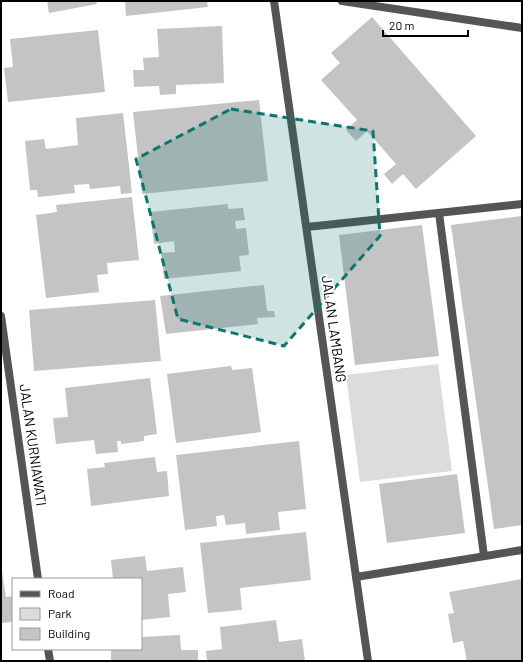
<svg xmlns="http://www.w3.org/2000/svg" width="523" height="662" viewBox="0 0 523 662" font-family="Barlow,sans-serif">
	<rect width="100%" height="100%" fill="#fff"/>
	<polygon fill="#dcdcdc" points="438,364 452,471 360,482 346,375"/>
	<g fill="#c4c4c4">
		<polygon points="47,1 96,1 97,4 49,13"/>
		<polygon points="125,1 207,1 208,7 126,16"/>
		<polygon points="372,17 476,136 416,189 403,174 392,184 384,174 396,164 367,131 356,141 346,130 357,120 321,80 340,63 331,53"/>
		<polygon points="222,26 224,83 176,85 176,94 160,95 159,86 134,87 133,70 144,70 143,58 159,57 157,29"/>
		<polygon points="98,30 105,92 8,102 4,68 13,67 10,39"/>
		<polygon points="259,100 268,181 142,194 133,112"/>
		<polygon points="123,113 132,193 121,194 120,186 90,189 89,184 74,185 75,193 38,197 37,190 30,190 25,141 44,139 46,149 78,145 76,118"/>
		<polygon points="132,197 139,260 107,263 108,274 97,275 99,292 46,298 36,215 57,212 56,205"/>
		<polygon points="228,204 228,209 243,208 245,220 235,221 236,229 246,228 249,255 239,256 241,271 164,279 161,253 175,252 174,241 154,244 150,212"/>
		<polygon points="522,216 522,525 494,529 451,225"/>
		<polygon points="422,225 439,356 355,365 339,235"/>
		<polygon points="264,285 267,311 274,311 275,317 257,318 258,324 166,334 160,296"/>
		<polygon points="155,300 161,361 34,371 29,310"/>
		<polygon points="231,366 232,370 252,368 261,432 176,443 167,374"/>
		<polygon points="150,378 157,434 144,436 144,441 121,444 121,441 117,441 118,452 96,454 94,440 56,444 53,418 68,417 65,388"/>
		<polygon points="299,441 306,509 278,512 280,530 246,534 245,523 226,525 224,515 216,516 217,526 185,530 176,455"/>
		<polygon points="155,457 157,472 167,471 169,496 91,506 87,469 105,467 104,463"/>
		<polygon points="457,474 465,533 387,543 379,484"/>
		<polygon points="306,532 311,580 240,588 242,610 208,613 200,543"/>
		<polygon points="145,556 147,571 183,567 186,592 168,594 170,617 141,620 141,579 113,579 111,560"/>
		<polygon points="1,566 6,597 13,596 13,622 1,623"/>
		<polygon points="522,579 522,660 467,661 463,641 453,643 448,614 454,613 449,592"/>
		<polygon points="276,620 279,642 302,639 305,661 207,661 206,651 222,649 220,627"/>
		<polygon points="180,635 181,650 198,650 198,661 111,661 111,649 141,649 141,637"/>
	</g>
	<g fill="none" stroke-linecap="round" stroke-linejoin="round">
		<g stroke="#555" stroke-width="8">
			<polyline points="439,213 484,556"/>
			<polyline points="307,227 522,204"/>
			<polyline points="356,577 522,550"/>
		</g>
		<g stroke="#555" stroke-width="8">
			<polyline points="274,1 368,661"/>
			<polyline points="342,1 522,28"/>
			<polyline points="1,316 38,579"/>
			<polyline points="48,649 50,661"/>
		</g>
	</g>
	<path fill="#0f766e" fill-opacity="0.2" stroke="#0f766e" stroke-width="3" stroke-dasharray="8 5" stroke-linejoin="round" d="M231,109L373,131L380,236L284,346L178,319L136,159Z"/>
	<g text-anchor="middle" stroke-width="4" stroke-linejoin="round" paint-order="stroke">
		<g font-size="14" fill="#000" stroke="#fff">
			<text transform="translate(334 329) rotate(82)" y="5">JALAN LAMBANG</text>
			<text transform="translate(33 445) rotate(82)" y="5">JALAN KURNIAWATI</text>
		</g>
	</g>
	<rect width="523" height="662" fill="none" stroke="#000000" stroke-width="4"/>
	<rect x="12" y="578" width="130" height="72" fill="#ffffff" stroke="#999999"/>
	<rect x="20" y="591" width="20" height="6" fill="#555555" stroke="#999999"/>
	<text x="48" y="598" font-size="12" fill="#000000">Road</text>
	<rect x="20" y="608" width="20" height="12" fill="#dcdcdc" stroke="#999999"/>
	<text x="48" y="618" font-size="12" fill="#000000">Park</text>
	<rect x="20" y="628" width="20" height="12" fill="#c4c4c4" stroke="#999999"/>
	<text x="48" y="638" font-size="12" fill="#000000">Building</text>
	<path d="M383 30v6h85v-6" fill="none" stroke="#000000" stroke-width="2"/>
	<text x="389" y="30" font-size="12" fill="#000000" stroke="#ffffff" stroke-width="3" paint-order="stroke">20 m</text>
</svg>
